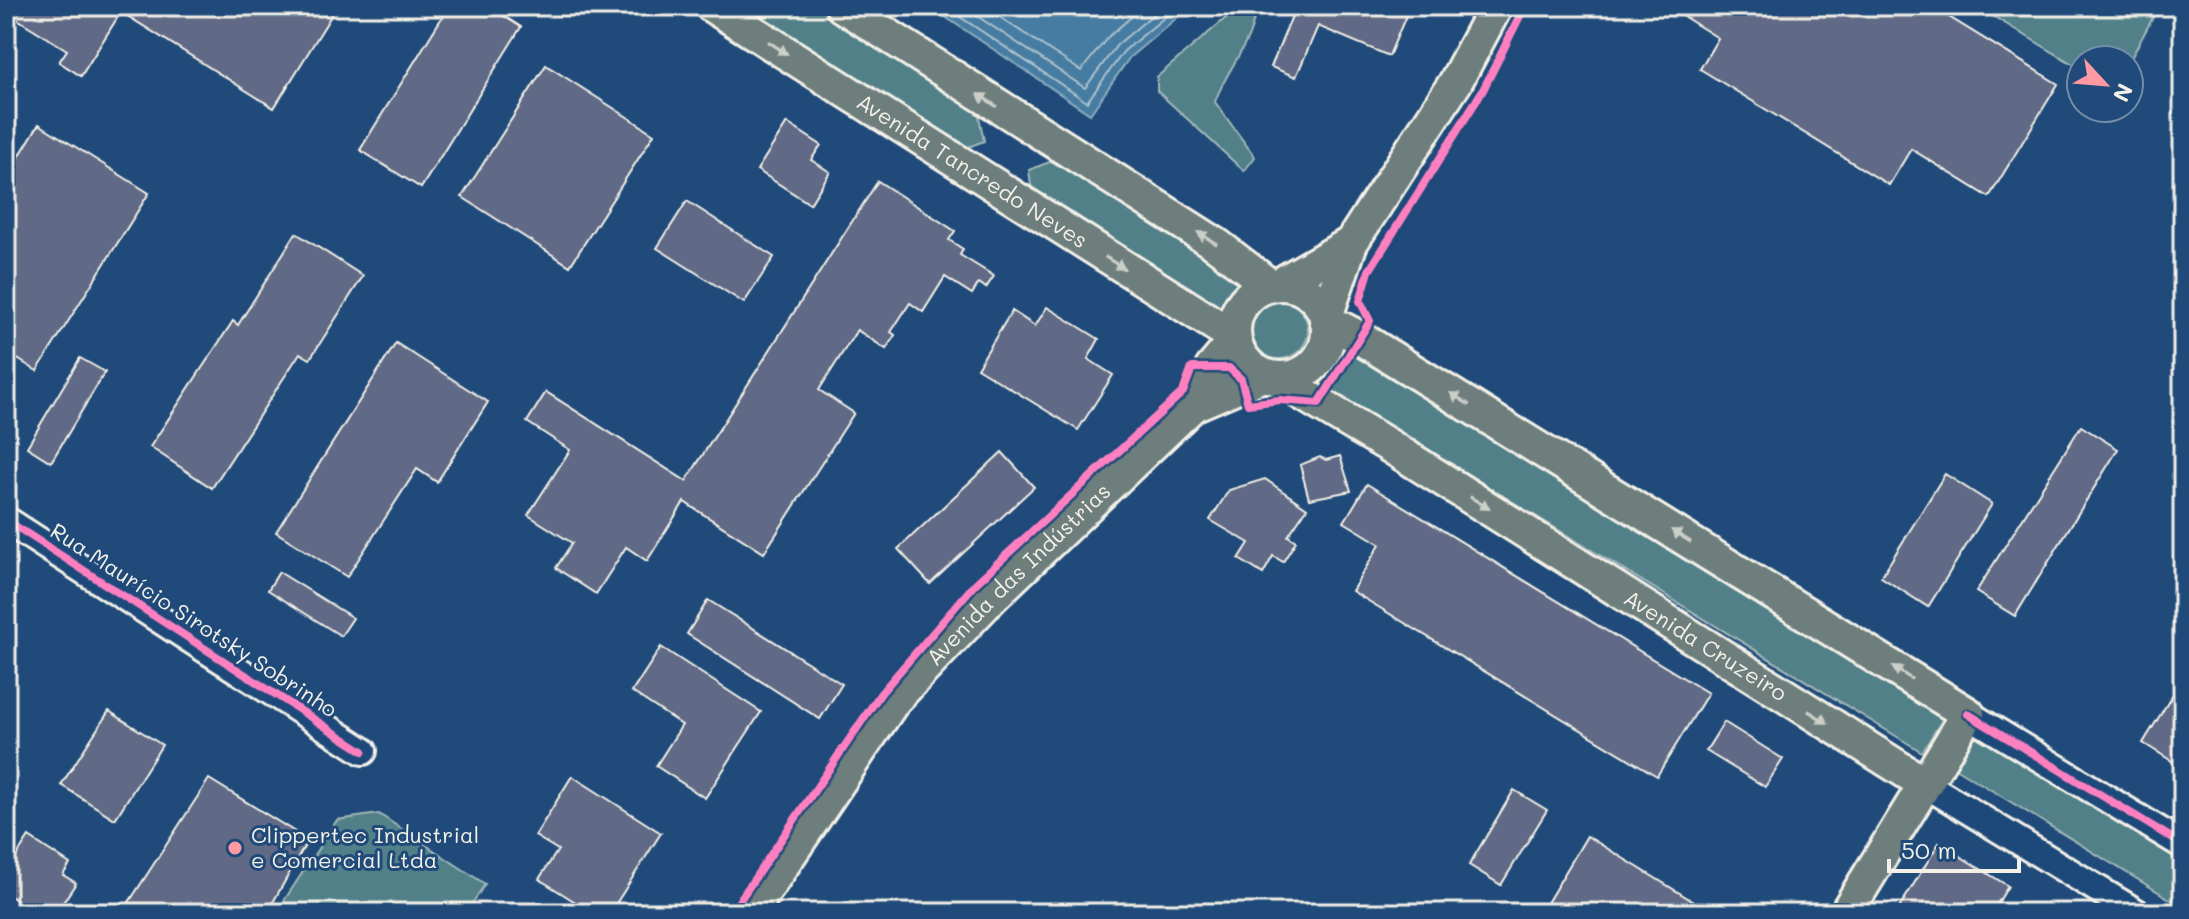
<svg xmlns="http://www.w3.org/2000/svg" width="2189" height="919" viewBox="0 0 2189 919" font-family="Mali,sans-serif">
	<rect width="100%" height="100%" fill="#1f4a7a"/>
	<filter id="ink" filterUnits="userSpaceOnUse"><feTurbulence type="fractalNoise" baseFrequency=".0125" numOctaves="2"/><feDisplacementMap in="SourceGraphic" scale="16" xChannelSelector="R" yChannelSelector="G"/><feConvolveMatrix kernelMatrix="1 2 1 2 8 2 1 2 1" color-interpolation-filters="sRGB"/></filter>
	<g filter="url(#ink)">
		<g fill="#518089" stroke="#a2b8b8" stroke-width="2">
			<polygon points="733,6 816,6 978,111 984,141 960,150"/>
			<path d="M1228,6H1255C1256,40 1226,69 1215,102L1255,157L1244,171L1157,91V77L1227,17Z"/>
			<polygon points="1976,6 2159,6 2129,62 2081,60 2081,69"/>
			<polygon points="1057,159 1245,279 1220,320 1033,201 1029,170"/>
			<circle cx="1279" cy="330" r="29"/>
			<polygon points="1342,336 1945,715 1922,752 1313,380"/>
			<polygon points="1976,733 2183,859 2183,907 1955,768"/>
			<polygon points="379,814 485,884 466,913 276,913 337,820"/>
		</g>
		<polygon fill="#467ca2" stroke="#8cabbe" stroke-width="2" points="929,6 1191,6 1130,57 1090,114"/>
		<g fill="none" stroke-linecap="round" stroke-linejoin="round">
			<g stroke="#aec2cc" stroke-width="2">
				<polyline points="944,6 1087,102 1124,51 1178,6"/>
				<polyline points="962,6 1085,88 1117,45 1163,6"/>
				<polyline points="983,6 1081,71 1108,37 1144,6"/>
			</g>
		</g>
		<g fill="#616985" stroke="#f4f1e8" stroke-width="2">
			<polygon points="6,6 337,6 274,108 121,12 81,76 59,62 67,50 6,12"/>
			<polygon points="449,6 488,6 521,27 421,188 360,150"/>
			<polygon points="1296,6 1410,6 1389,56 1318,26 1296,77 1271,67"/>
			<polygon points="1667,6 1931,6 2058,84 1989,197 1911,149 1889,185 1700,69 1718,38"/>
			<polygon points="546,65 654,134 570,266 462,197"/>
			<polygon points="787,123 821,145 811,160 830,172 810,204 757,170"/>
			<polygon points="39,124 149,193 37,371 6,352 6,178"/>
			<polygon points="878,181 955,231 949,240 963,249 960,255 994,276 986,288 979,283 972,294 945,277 923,312 910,303 891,332 895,335 886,349 857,330 819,390 854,413 764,553 684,502 647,561 626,547 596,594 556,568 572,543 528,515 570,450 527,422 546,392 686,481"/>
			<polygon points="687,201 774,257 744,303 657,248"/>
			<polygon points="296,233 363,276 310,359 300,353 212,488 150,447 233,321 238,325"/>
			<polygon points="1047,307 1099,339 1088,359 1113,375 1078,430 977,368 1012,311 1035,326"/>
			<polygon points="396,343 488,402 437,482 417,469 347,577 276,532"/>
			<polygon points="80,358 105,372 51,462 27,447"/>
			<polygon points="2081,426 2118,449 2015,616 1976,592"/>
			<polygon points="1002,452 1034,487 930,584 898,549"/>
			<polygon points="1340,456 1351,491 1309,499 1300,465 1320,457 1326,460"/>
			<polygon points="1945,474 1992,504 1928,607 1881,577"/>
			<polygon points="1265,479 1307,508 1288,536 1296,541 1283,562 1273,556 1263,574 1239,559 1249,543 1210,520 1229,490"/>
			<polygon points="1367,484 1708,693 1657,776 1352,591 1380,544 1344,522"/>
			<polygon points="279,572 353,618 341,636 268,590"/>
			<polygon points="708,600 842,684 820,719 687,634"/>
			<polygon points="661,647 761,712 705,798 656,766 682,725 632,692"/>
			<polygon points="2183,678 2183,768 2143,743"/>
			<polygon points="109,711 162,745 115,819 61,785"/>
			<polygon points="1724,722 1783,759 1765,787 1706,751"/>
			<polygon points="572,776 661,833 610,913 593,913 539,879 558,850 535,836"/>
			<polygon points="209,779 308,840 267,913 122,913"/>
			<polygon points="1514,790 1547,810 1501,885 1469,865"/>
			<polygon points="1587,836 1712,913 1541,913"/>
			<polygon points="29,837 70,864 63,875 76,883 56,913 36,913 6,893 6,872"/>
			<polygon points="1939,843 2008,886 1992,913 1896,913"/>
		</g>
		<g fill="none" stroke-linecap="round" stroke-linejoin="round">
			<defs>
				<g id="minor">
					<polyline points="6,520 363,751"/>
					<polyline points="1968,714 2183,845"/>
					<polyline points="1925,784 2137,913"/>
				</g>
				<g id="major">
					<path id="s1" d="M712,6L1233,336"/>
					<polyline points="842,6 1217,245 1269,285"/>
					<polyline points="1282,283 1351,243"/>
					<circle cx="1281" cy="331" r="47"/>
					<polyline points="1326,317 1351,243 1455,83 1496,6"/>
					<polyline points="1327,321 1360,338 1968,714 1846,913"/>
					<path id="s2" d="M1276,378L1388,445L1925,784"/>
					<polyline points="1193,405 1263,375"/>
					<path id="s3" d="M750,913L894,700L993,596L1193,405L1212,368L1234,342"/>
				</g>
			</defs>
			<use href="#minor" stroke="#f4f1e8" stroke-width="32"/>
			<use href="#major" stroke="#f4f1e8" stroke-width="38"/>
			<use href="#minor" stroke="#1f4a7a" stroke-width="26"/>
			<use href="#major" stroke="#6d7e7c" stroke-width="32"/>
			<defs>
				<g id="cycleway">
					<polyline points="6,520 363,751"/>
					<polyline points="1968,714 2183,845"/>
					<polyline points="731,913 881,693 975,584 1183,392 1192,368 1229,368 1241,379 1248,404 1280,400 1319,403 1370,321 1360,301 1369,271 1483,90 1525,6"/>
				</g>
			</defs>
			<use href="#cycleway" stroke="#1f4a7a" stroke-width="13"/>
			<use href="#cycleway" stroke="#ff80c0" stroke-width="8"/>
		</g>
		<defs><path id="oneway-solid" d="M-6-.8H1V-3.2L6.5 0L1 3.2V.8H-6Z" transform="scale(2)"/></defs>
		<g fill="#cccec8">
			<use href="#oneway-solid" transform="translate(778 48) rotate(33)"/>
			<use href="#oneway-solid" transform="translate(987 100) rotate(-147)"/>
			<use href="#oneway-solid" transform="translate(1207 238) rotate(-148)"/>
			<use href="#oneway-solid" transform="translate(1115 263) rotate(32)"/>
			<use href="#oneway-solid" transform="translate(1460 399) rotate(-148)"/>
			<use href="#oneway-solid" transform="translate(1480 503) rotate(32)"/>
			<use href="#oneway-solid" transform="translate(1681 536) rotate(-148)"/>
			<use href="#oneway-solid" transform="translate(1902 673) rotate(-148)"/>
			<use href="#oneway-solid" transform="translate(1818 717) rotate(32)"/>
		</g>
	</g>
	<circle fill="#ff9aa2" stroke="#1f4a7a" stroke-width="3" cx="235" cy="848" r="8"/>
	<g text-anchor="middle" stroke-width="6" stroke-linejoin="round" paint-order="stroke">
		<g font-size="22" fill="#f4f1e8" stroke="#1f4a7a">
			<text dy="8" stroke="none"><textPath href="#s1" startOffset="308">Avenida Tancredo Neves</textPath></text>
			<text dy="8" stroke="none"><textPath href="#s3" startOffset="434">Avenida das Indústrias</textPath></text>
			<text transform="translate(194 620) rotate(33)" y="8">Rua Maurício Sirotsky Sobrinho</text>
			<text dy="8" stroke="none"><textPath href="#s2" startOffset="506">Avenida Cruzeiro</textPath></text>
		</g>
		<g font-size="22" fill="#f4f1e8" stroke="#1f4a7a" text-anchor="start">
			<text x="251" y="843">Clippertec Industrial<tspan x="251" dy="25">e Comercial Ltda</tspan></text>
		</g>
	</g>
	<rect width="2189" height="919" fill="none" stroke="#1f4a7a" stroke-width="32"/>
	<rect x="16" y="16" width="2157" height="887" fill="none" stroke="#f4f1e8" stroke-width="3" filter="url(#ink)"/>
	<g transform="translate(2105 84) rotate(116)"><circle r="38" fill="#1f4a7a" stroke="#748da6" stroke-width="2"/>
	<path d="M0-6L14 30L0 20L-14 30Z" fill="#ff9aa2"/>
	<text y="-12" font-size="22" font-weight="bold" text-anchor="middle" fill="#f4f1e8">N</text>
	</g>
	<path d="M1889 859v12h130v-12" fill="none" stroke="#f4f1e8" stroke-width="4"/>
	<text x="1901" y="859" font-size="24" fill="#f4f1e8" stroke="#1f4a7a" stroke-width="6" paint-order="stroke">50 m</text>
</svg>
